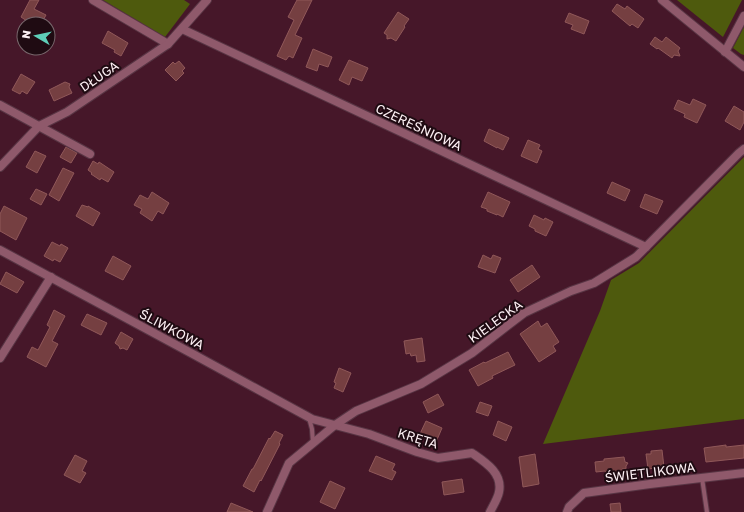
<svg xmlns="http://www.w3.org/2000/svg" width="744" height="512" viewBox="0 0 744 512" font-family="'Golos Text',sans-serif">
	<rect width="100%" height="100%" fill="#461729"/>
	<g fill="#4e5a0d">
		<polygon points="103,0 184,0 190,4 165,37"/>
		<polygon points="677,0 742,0 723,37"/>
		<polygon points="744,27 744,55 741,54 733,48"/>
		<polygon points="744,157 744,419 543,444 600,311 611,280 639,263"/>
	</g>
	<g fill="#753f41" stroke="#905859">
		<polygon points="30,0 39,0 34,9 46,15 41,24 26,24 27,21 21,17"/>
		<polygon points="297,0 312,0 295,35 302,38 293,58 289,56 286,60 277,56 294,20 288,17"/>
		<polygon points="617,4 625,9 627,6 644,19 638,28 632,24 630,26 612,11"/>
		<polygon points="398,12 409,19 404,26 405,27 396,41 391,38 387,39 387,35 384,33"/>
		<polygon points="569,13 589,21 584,34 571,29 573,25 565,22"/>
		<polygon points="108,31 128,43 121,56 114,52 115,50 102,43"/>
		<polygon points="655,37 662,42 666,37 680,48 678,51 680,56 674,55 672,58 658,48 657,49 650,44"/>
		<polygon points="313,49 332,57 328,67 319,64 317,71 306,67"/>
		<polygon points="349,60 368,68 362,81 352,77 349,85 339,80"/>
		<polygon points="179,61 185,68 182,71 184,73 176,81 165,70 173,62 175,64"/>
		<polygon points="21,74 35,82 27,94 22,91 20,94 12,90"/>
		<polygon points="65,82 70,84 69,87 72,93 54,101 49,90"/>
		<polygon points="693,99 706,105 697,123 684,117 685,114 674,109 678,100 690,105"/>
		<polygon points="734,106 744,112 744,122 740,130 725,121"/>
		<polygon points="489,129 509,138 503,150 497,147 497,148 484,141"/>
		<polygon points="528,140 540,145 538,149 542,151 537,163 521,156"/>
		<polygon points="66,147 77,153 71,163 60,157"/>
		<polygon points="35,151 46,156 37,173 26,167"/>
		<polygon points="93,161 98,164 99,162 114,172 108,182 101,178 100,180 91,174 92,173 88,170"/>
		<polygon points="63,168 74,173 59,201 49,195"/>
		<polygon points="612,182 630,190 625,201 607,193"/>
		<polygon points="36,189 47,194 41,205 30,199"/>
		<polygon points="152,192 169,203 163,214 158,211 152,221 140,213 142,209 134,205 140,195 148,199"/>
		<polygon points="488,192 510,202 503,217 497,214 497,215 487,211 487,209 481,207"/>
		<polygon points="645,194 663,201 657,214 640,207"/>
		<polygon points="82,205 88,207 88,206 100,213 93,226 76,216"/>
		<polygon points="4,206 27,218 16,240 0,231 0,214"/>
		<polygon points="534,215 544,220 545,218 553,222 546,236 535,231 535,229 529,226"/>
		<polygon points="52,242 60,246 61,244 68,248 60,262 54,259 53,261 44,256"/>
		<polygon points="483,255 491,259 493,255 501,258 495,273 478,267"/>
		<polygon points="113,256 131,266 123,280 105,271"/>
		<polygon points="532,265 540,277 518,292 510,280"/>
		<polygon points="6,272 24,282 17,293 0,284"/>
		<polygon points="54,310 65,316 52,341 58,344 46,367 27,357 32,347 38,350 50,327 47,325"/>
		<polygon points="87,314 107,323 101,335 81,325"/>
		<polygon points="538,321 541,327 547,323 559,342 553,346 556,351 539,362 520,334"/>
		<polygon points="121,332 133,339 127,350 123,348 120,349 119,346 115,343"/>
		<polygon points="422,338 425,361 417,362 416,355 411,356 410,353 406,354 404,341"/>
		<polygon points="508,352 515,365 492,376 493,378 478,386 469,370 484,362 485,363"/>
		<polygon points="339,368 351,373 343,392 334,388 336,383 334,382"/>
		<polygon points="438,394 444,405 428,413 423,402"/>
		<polygon points="480,402 492,406 488,416 476,412"/>
		<polygon points="426,421 442,428 436,442 419,436"/>
		<polygon points="498,421 512,427 506,441 493,435"/>
		<polygon points="275,431 283,435 279,443 280,444 261,481 260,480 254,492 243,486 252,469 253,469 269,438 270,439"/>
		<polygon points="726,445 726,447 744,445 744,458 706,462 704,448"/>
		<polygon points="662,450 664,467 648,469 646,454 651,454 651,451"/>
		<polygon points="535,454 539,484 523,487 519,457"/>
		<polygon points="75,455 87,461 82,471 86,473 80,483 64,475"/>
		<polygon points="376,456 395,464 392,470 396,472 392,480 369,471"/>
		<polygon points="624,457 625,462 628,463 626,466 626,469 622,469 622,471 606,473 605,471 596,472 595,462 604,461 604,459"/>
		<polygon points="462,479 464,492 444,495 442,482"/>
		<polygon points="330,481 345,488 335,509 320,502"/>
		<polygon points="231,503 253,512 227,512"/>
		<polygon points="620,503 621,512 611,512 610,504"/>
	</g>
	<g fill="none" stroke-linecap="round" stroke-linejoin="round">
		<defs>
			<g id="lane">
				<polyline points="309,418 312,429 313,443"/>
				<polyline points="702,478 707,512"/>
			</g>
			<g id="street">
				<polyline points="93,0 168,44"/>
				<polyline points="662,0 744,67"/>
				<polyline points="182,29 646,247"/>
				<polyline points="725,52 744,16"/>
				<polyline points="0,105 90,154"/>
				<polyline points="0,167 39,126 67,112 168,44 207,0"/>
				<path d="M0,250L191,353L312,419L369,434L417,452L438,458L472,453C485,462 503,473 499,492C498,498 493,506 490,512"/>
				<polyline points="0,358 51,277"/>
				<polyline points="267,512 289,463 335,425 356,411 421,384 472,353 524,313 571,291 594,283 636,257 739,153 744,149"/>
				<polyline points="567,512 569,507 584,493 650,484 744,473"/>
			</g>
		</defs>
		<use href="#lane" stroke="#583544" stroke-width="6"/>
		<use href="#street" stroke="#583544" stroke-width="10"/>
		<use href="#lane" stroke="#8f596b" stroke-width="4"/>
		<use href="#street" stroke="#8f596b" stroke-width="8"/>
	</g>
	<g text-anchor="middle" stroke-width="4" stroke-linejoin="round" paint-order="stroke">
		<g font-size="13" fill="#fdf0f4" stroke="#1f0b12">
			<text transform="translate(99 76) rotate(-34)" y="5">DŁUGA</text>
			<text transform="translate(419 127) rotate(25)" y="5">CZEREŚNIOWA</text>
			<text transform="translate(495 321) rotate(-36)" y="5">KIELECKA</text>
			<text transform="translate(172 329) rotate(28)" y="5">ŚLIWKOWA</text>
			<text transform="translate(418 438) rotate(17)" y="5">KRĘTA</text>
			<text transform="translate(650 472) rotate(-7)" y="5">ŚWIETLIKOWA</text>
		</g>
	</g>
	<g transform="translate(36 36) rotate(279)"><circle r="19" fill="#1f0b12" stroke="#78676c"/>
	<path d="M0-3L7 15L0 10L-7 15Z" fill="#5eceb8"/>
	<text y="-6" font-size="11" font-weight="bold" text-anchor="middle" fill="#fdf0f4">N</text>
	</g>
</svg>
